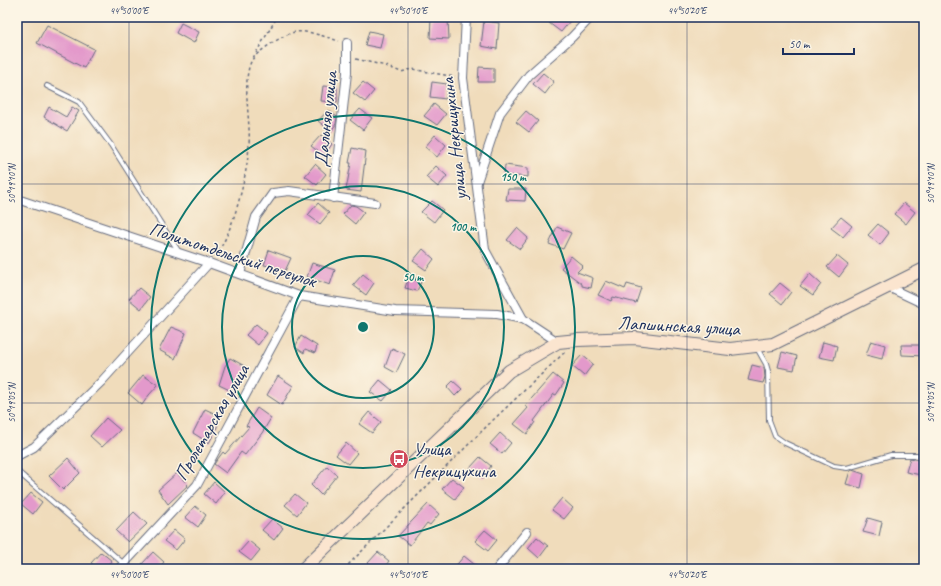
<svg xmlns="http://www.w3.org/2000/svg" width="941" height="586" viewBox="0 0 941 586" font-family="Caveat,sans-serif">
	<rect width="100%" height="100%" fill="#fcf5e5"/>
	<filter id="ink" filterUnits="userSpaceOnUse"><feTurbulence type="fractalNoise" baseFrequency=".025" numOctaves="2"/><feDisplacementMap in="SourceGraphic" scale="8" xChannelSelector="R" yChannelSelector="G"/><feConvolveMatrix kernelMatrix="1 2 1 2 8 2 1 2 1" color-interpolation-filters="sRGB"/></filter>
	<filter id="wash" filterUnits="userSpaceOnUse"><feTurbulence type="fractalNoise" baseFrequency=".012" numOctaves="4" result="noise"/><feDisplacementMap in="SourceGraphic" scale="16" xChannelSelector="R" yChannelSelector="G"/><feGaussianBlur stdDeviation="0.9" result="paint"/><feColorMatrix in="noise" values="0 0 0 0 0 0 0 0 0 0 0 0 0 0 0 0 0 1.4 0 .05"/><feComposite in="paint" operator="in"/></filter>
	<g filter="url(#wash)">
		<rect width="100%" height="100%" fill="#f0dcbb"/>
		<g id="blocks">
			<g fill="#e399cb">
				<polygon points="554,17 566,17 570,21 561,32 549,23"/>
				<polygon points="431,19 448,19 449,39 430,38"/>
				<polygon points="484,21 499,23 497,49 481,46"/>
				<polygon points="181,23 199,32 194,43 176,33"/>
				<polygon points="47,25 94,49 84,68 37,43"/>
				<polygon points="369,31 383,34 380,48 365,45"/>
				<polygon points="479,67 494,68 494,82 478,82"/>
				<polygon points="543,73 554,82 545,94 533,84"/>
				<polygon points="363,82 374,91 365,102 353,93"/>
				<polygon points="432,82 447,84 446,99 430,97"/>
				<polygon points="323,86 337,87 337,102 321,101"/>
				<polygon points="434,104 446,114 437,125 424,116"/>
				<polygon points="49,107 66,117 72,107 79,111 67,131 44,117"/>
				<polygon points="360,109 372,118 363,130 350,120"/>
				<polygon points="328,110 337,117 336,124 331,131 318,121"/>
				<polygon points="526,111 538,121 529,132 516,122"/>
				<polygon points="321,135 332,144 324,156 311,146"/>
				<polygon points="435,135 446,145 437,157 425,147"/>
				<polygon points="352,148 366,151 361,192 346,190 351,163 349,163"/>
				<polygon points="315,164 326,174 317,185 305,176"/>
				<polygon points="505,165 528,168 528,177 504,175"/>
				<polygon points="436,166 447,176 438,187 426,177"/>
				<polygon points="508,189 526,189 525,201 506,200"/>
				<polygon points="432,201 443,210 434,222 421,212"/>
				<polygon points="318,203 329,213 320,224 308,215"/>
				<polygon points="904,203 915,212 906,224 894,214"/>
				<polygon points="351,205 356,206 364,212 355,224 343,214"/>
				<polygon points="841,217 852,226 843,237 831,228"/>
				<polygon points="878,224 889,233 880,245 868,235"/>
				<polygon points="557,227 571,233 563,249 549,244"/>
				<polygon points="517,228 528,238 520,249 507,240"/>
				<polygon points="423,249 434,259 426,270 413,261"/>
				<polygon points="269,250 291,258 285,271 274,267 264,265"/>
				<polygon points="571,256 583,266 577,272 593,278 591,288 582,286 582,284 561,268"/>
				<polygon points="837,256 848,265 839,277 827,267"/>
				<polygon points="312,263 335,270 330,285 307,277"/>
				<polygon points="363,274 374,283 366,295 353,285"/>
				<polygon points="810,274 821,284 813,295 800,286"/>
				<polygon points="409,276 422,280 417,291 405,288"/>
				<polygon points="606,281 625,289 627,284 641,288 636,303 613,297 611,301 598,295"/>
				<polygon points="780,283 791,292 782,304 770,294"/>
				<polygon points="139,288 150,297 141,309 129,299"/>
				<polygon points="256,324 267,333 258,345 246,335"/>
				<polygon points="171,327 186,333 175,359 159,350"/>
				<polygon points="301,336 317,346 315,353 305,349 304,353 295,347"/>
				<polygon points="871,341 885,345 882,359 866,355"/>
				<polygon points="823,342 837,346 834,360 819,357"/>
				<polygon points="901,345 924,345 924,356 902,355"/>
				<polygon points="392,348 405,354 396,373 385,367"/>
				<polygon points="782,352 797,356 794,370 778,367"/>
				<polygon points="582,355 593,364 584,376 572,366"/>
				<polygon points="230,358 248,368 241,380 236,393 219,385 225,366"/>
				<polygon points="752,365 764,368 765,377 763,383 748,380"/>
				<polygon points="553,374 564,383 556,395 554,394 534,421 535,422 527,434 514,424 528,408 525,406"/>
				<polygon points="143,375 158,385 149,395 142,405 128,393"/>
				<polygon points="278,376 293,386 282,405 267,395"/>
				<polygon points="380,380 392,390 383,401 370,392"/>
				<polygon points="453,381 462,389 455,396 447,387"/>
				<polygon points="257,408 271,418 262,433 245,455 241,452 226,473 214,464 223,452 225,454 249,427 246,426"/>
				<polygon points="205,409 220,416 216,430 209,443 193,433"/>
				<polygon points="369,412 381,422 372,433 359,424"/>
				<polygon points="106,418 120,430 102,447 90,436"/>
				<polygon points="500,433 511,443 502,454 490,444"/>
				<polygon points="346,443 357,453 348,464 336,455"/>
				<polygon points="480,457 491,466 483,478 470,468"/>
				<polygon points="68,458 80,473 63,490 49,476"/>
				<polygon points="910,458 924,461 921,475 906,472"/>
				<polygon points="327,466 337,475 321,495 311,485"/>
				<polygon points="852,470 864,474 861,488 846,484 850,471"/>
				<polygon points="177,473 188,485 168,504 158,490"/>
				<polygon points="452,478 464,487 455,499 442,489"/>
				<polygon points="214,482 225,492 216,504 204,494"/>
				<polygon points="31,493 42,502 33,514 21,504"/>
				<polygon points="295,494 306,503 297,515 285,505"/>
				<polygon points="562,498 573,508 564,519 552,510"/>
				<polygon points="428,504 439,514 430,525 427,523 410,545 398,536"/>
				<polygon points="195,506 206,515 198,527 185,517"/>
				<polygon points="134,512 147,524 128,542 116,531"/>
				<polygon points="868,518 882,522 879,536 863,532"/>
				<polygon points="272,519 283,528 274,540 262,530"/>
				<polygon points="174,530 185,539 176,550 164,541"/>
				<polygon points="485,530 497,540 488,551 475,541"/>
				<polygon points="537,537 548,546 539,558 528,548"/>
				<polygon points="249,541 260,550 251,561 239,552"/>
				<polygon points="101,552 112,561 106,569 99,569 91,563"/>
				<polygon points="153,552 164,562 158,569 149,569 142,564"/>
				<polygon points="378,552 389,561 383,569 375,569 368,563"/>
				<polygon points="464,556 480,569 453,569"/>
			</g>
		</g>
	</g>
	<g filter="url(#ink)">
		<use href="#blocks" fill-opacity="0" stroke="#666c7f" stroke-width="1"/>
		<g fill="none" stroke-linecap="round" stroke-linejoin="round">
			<defs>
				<g id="lane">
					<polyline points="47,86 79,102 111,145 179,252"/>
					<polyline points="757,348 766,364 768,371 769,420 775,436 785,443 834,466 847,468 891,455 917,455"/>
					<polyline points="17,471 124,564"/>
				</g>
				<g id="street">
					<polyline points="466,17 463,78 485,250 523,319"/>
					<polyline points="477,182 500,113 529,75 572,37 591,17"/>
					<polyline points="333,198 347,73 347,43"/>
					<polyline points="17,199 209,263 299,296 395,311 497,314 523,319 558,342"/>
					<polyline points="240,274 256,217 273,193 289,191 375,203"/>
					<polyline points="888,287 924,304"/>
					<polyline points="17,456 34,447 101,382 209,263"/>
					<polyline points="119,569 197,485 299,296"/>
					<polyline points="497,569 527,532"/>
				</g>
				<polyline id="secondary" points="303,569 509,371 558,342 578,340 635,338 730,349 773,344 924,269"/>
			</defs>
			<use href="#lane" stroke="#666c7f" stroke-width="6"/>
			<use href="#street" stroke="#666c7f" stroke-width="10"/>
			<use href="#secondary" stroke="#666c7f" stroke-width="14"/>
			<g stroke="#666c7f" stroke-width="1.5" stroke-dasharray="3 3" stroke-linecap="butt">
				<polyline points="253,58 277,17"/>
				<polyline points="356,59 386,66 401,72 412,69 455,77"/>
				<path d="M215,256C233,234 248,173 249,144C251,122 241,79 252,60C257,51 285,34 295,32C309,30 325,37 339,41"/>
				<polyline points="344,569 491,422 565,352"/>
			</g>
			<use href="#lane" stroke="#fff" stroke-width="4"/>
			<use href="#street" stroke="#fff" stroke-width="8"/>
			<use href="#secondary" stroke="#fbe5cf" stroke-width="12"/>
		</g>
	</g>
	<path fill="none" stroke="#1b2f5e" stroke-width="1" stroke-opacity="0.45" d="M129,17V569M408,17V569M687,17V569M17,184H924M17,403H924"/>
	<g fill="none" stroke="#0f766e" stroke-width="2">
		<circle cx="363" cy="327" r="71"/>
		<circle cx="363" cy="327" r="141"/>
		<circle cx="363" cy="327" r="212"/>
	</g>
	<defs>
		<symbol id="bus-disc" viewBox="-11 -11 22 22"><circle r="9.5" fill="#d1495b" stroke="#fcf5e5"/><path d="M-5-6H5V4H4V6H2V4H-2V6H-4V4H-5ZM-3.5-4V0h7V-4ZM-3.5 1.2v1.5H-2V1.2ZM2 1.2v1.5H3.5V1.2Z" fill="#fff"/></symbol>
	</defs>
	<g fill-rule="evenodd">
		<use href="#bus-disc" x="388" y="448" width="22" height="22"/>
	</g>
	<g text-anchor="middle" stroke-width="3" stroke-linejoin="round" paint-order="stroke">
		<g font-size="19" fill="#1b2f5e" stroke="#fcf5e5">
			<text transform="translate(325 119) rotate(-84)" y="7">Дальняя улица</text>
			<text transform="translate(453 139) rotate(-96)" y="7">улица Некрицухина</text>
			<text transform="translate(233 254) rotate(18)" y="7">Политотдельский переулок</text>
			<text transform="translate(679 325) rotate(3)" y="7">Лапшинская улица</text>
			<text transform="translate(211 422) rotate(-60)" y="7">Пролетарская улица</text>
		</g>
		<g font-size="19" fill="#1b2f5e" stroke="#fcf5e5" text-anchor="start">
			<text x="413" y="455">Улица<tspan x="413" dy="22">Некрицухина</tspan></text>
		</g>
	</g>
	<circle cx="363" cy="327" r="6" fill="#0f766e" stroke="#fcf5e5" stroke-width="2"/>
	<g font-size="12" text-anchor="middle" font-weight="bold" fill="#0f766e" stroke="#fcf5e5" stroke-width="3" stroke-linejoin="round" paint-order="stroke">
		<text x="513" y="181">150 m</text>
		<text x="463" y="231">100 m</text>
		<text x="413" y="281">50 m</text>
	</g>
	<rect width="941" height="586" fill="none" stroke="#fcf5e5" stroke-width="44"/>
	<path d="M783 48v6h71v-6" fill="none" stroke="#1b2f5e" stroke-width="2"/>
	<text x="789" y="48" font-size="12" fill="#1b2f5e" stroke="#fcf5e5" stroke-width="3" paint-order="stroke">50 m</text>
	<rect x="22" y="22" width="897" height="542" fill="none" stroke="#1b2f5e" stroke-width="1.5"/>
	<g font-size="10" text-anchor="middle" fill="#1b2f5e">
		<text x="129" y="14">44°50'00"E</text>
		<text x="408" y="14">44°50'10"E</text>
		<text x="687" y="14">44°50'20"E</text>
		<text transform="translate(11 184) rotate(-90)" y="4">50°19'10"N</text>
		<text transform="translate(930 184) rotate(-90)" y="4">50°19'10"N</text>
		<text transform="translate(11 403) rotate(-90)" y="4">50°19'05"N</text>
		<text transform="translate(930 403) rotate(-90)" y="4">50°19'05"N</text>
		<text x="129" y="578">44°50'00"E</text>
		<text x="408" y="578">44°50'10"E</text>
		<text x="687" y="578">44°50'20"E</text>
	</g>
</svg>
